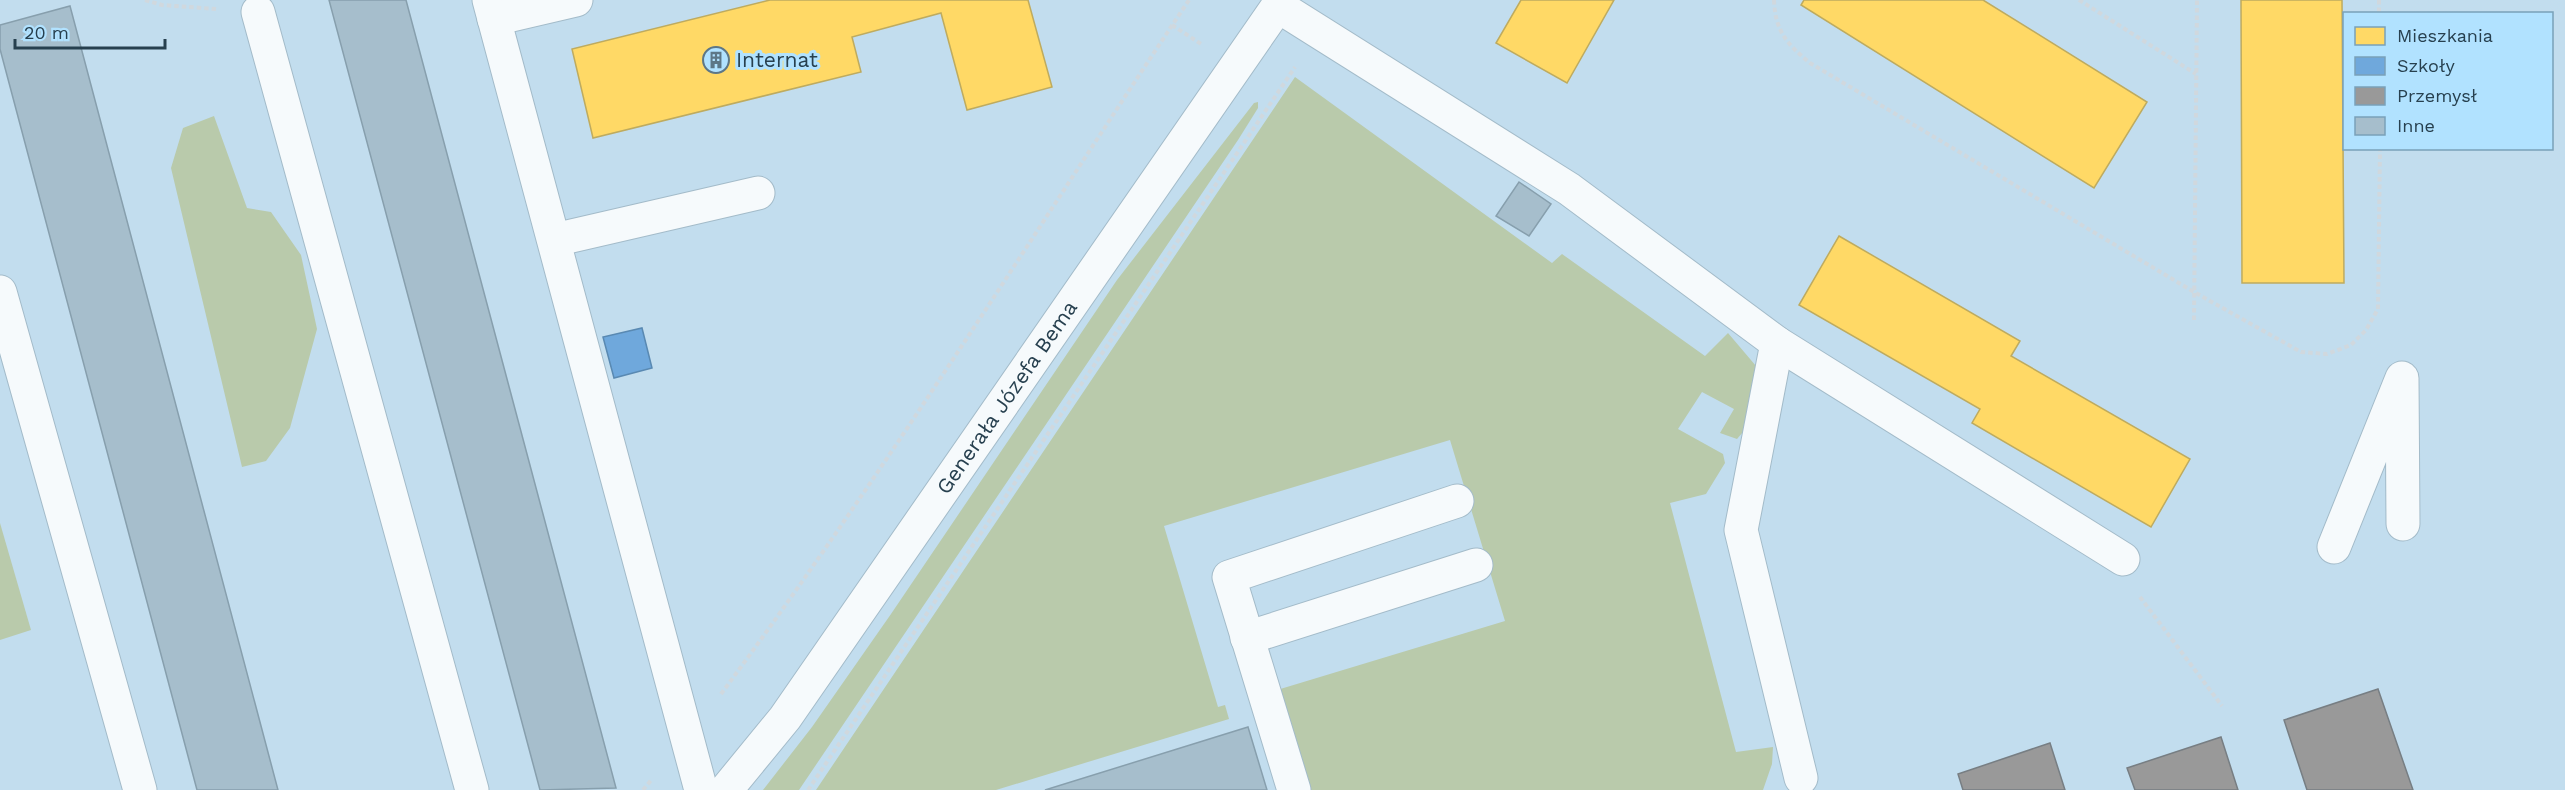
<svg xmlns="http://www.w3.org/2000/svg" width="2565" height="790" viewBox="0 0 2565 790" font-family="'Work Sans',sans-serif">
	<rect width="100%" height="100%" fill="#c2ddee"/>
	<g fill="#b9caab">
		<polygon points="1295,77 1552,263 1562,254 1705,356 1728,333 1756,366 1743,432 1737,439 1720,433 1734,409 1702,392 1678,429 1723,454 1725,463 1706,494 1670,503 1736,752 1773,747 1772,764 1763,790 1308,790 1277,690 1505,621 1450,440 1164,526 1218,707 1225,705 1229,719 996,790 816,790"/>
		<polygon points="1258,102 1258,108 1238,140 799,790 763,790 812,727 891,614 1117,280 1254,103"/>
		<polygon points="214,116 247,208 271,212 301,255 317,329 290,428 266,461 242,467 171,168 183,128"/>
		<polygon points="0,523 31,630 0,640"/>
	</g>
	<g fill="#ffd966" stroke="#beab5f" stroke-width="1.5">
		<polygon points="770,0 1028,0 1052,87 967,110 941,13 852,37 861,72 593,138 572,49"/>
		<polygon points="1521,0 1614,0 1567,83 1496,43"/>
		<polygon points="1804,0 1983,0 2147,102 2094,188 1801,5"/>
		<polygon points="2241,0 2342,0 2344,283 2242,283"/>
		<polygon points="1839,236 2020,341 2011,356 2190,459 2151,527 1972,423 1980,409 1799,305"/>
	</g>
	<polygon fill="#6fa8dc" stroke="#5989b2" stroke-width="1.5" points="642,328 652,368 614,378 603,337"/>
	<g fill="#999" stroke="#777e83" stroke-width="1.5">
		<polygon points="2378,689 2413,790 2307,790 2284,720"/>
		<polygon points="2221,737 2238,790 2135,790 2127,768"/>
		<polygon points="2050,743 2065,790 1963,790 1958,774"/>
	</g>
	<g fill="#a6becc" stroke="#879fad" stroke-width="1.5">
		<polygon points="329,0 406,0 616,788 540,790"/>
		<polygon points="70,6 278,790 197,790 0,49 0,25"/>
		<polygon points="1519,182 1551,204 1529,236 1496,216"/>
		<polygon points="1248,727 1267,790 1045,790"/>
	</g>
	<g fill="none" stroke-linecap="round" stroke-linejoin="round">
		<defs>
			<g id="minor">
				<polyline points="489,0 701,790"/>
				<polyline points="1278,6 1569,189 1777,343 1741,530 1801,778"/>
				<polyline points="258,12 472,790"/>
				<polyline points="494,19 576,0"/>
				<polyline points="554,240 758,193"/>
				<polyline points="0,292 140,790"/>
				<polyline points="1777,343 2123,559"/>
				<polyline points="2334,547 2402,378 2403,524"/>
				<polyline points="1247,638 1476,565"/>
				<path id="s1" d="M726,790L785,718L1282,0"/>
				<polyline points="1294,790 1229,577 1457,501"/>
			</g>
		</defs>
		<use href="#minor" stroke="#a3bbc9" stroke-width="35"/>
		<g stroke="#d0d8de" stroke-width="4" stroke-dasharray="4.5 3" stroke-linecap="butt">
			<polyline points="145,0 162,5 216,9"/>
			<path d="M1774,0C1775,31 1787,44 1810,63L2194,292L2301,352L2327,354L2351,345L2366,330L2378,309L2380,148"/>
			<polyline points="2079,0 2196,74"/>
			<polyline points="2379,0 2379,14"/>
			<polyline points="1172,25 1201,44"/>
			<polyline points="2194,320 2197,0"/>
			<polyline points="2140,597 2222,706"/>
			<path d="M721,694C887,470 1034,232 1189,0"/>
			<polyline points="643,790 652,779"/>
			<polyline points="808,790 1295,67"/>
		</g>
		<use href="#minor" stroke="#f6fafc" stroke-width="33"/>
	</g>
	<defs>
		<symbol id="building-ring" viewBox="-11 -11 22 22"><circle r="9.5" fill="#b1e2ff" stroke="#5d7787" stroke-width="1.5"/><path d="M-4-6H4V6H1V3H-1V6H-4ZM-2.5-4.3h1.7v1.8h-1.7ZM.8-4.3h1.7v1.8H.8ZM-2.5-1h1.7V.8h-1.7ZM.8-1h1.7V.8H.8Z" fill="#5d7787"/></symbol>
	</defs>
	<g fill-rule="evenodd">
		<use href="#building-ring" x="701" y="45" width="30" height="30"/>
	</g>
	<g text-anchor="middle" stroke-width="6" stroke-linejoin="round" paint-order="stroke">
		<g font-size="21" fill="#27404f" stroke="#b1e2ff" text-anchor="start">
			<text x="736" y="67">Internat</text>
		</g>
		<g font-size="21" fill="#27404f" stroke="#b1e2ff">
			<text dy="7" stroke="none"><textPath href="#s1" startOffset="483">Generała Józefa Bema</textPath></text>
		</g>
	</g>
	<rect x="2343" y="12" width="210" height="138" fill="#b1e2ff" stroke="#7aa1b9" stroke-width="1.5"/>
	<rect x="2355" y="27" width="30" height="18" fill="#ffd966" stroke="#7aa1b9" stroke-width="1.5"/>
	<text x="2397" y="42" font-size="18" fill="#27404f">Mieszkania</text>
	<rect x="2355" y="57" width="30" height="18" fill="#6fa8dc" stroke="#7aa1b9" stroke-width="1.5"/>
	<text x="2397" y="72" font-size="18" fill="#27404f">Szkoły</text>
	<rect x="2355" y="87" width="30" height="18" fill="#999999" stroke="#7aa1b9" stroke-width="1.5"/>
	<text x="2397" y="102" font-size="18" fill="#27404f">Przemysł</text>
	<rect x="2355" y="117" width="30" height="18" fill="#a6becc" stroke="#7aa1b9" stroke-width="1.5"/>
	<text x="2397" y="132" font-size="18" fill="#27404f">Inne</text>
	<path d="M15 39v9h150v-9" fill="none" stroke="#27404f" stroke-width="3"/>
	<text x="24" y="39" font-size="18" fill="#27404f" stroke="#b1e2ff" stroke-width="4.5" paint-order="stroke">20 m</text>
</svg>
